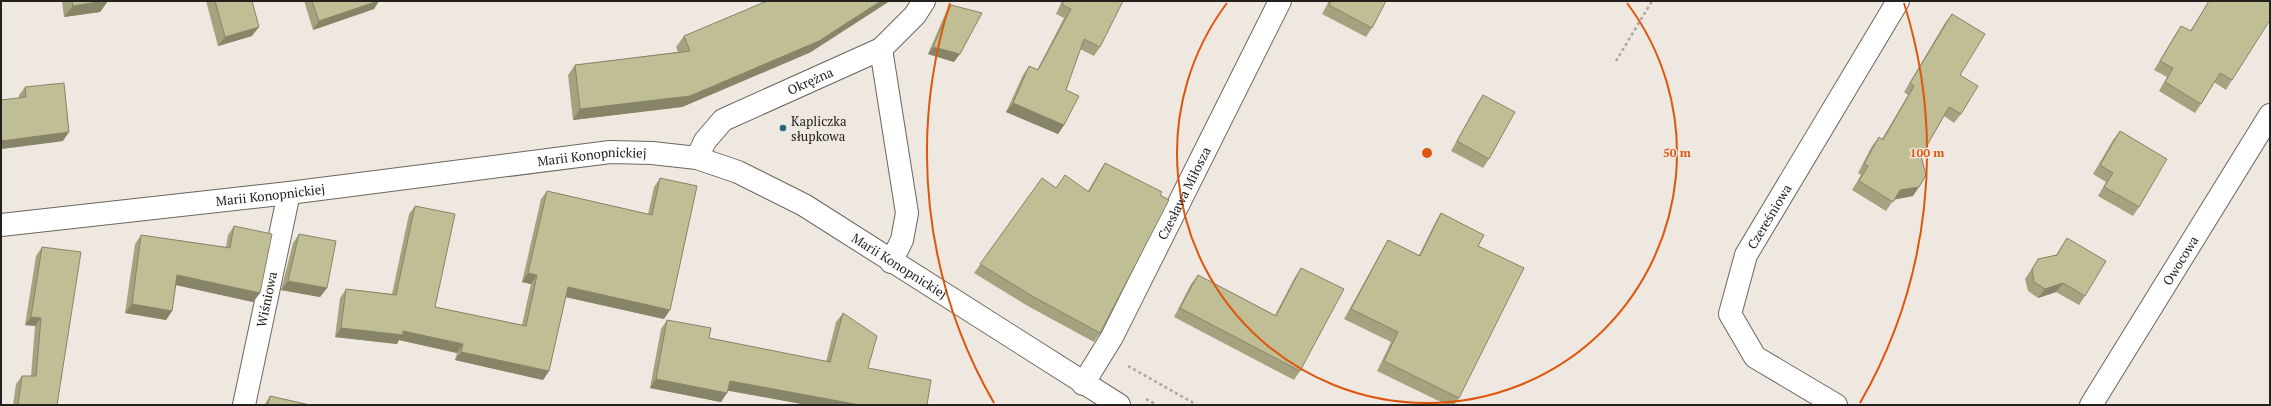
<svg xmlns="http://www.w3.org/2000/svg" width="2271" height="406" viewBox="0 0 2271 406" font-family="'PT Serif',serif">
	<rect width="100%" height="100%" fill="#eee8e0"/>
	<g fill="none" stroke-linecap="round" stroke-linejoin="round">
		<defs>
			<g id="street">
				<polyline points="881,49 907,213 902,240 891,262"/>
				<path id="s1" d="M697,158L705,141L723,120L881,49L915,15L924,1"/>
				<path id="s2" d="M1,225L289,193L610,152L652,153L697,158L738,172L804,205L1119,405"/>
				<path id="s3" d="M1083,384L1112,337L1280,1"/>
				<path id="s4" d="M244,405L289,193"/>
				<path id="s5" d="M1836,405L1755,357L1730,314L1746,255L1898,1"/>
				<path id="s6" d="M2091,405L2270,115"/>
			</g>
		</defs>
		<use href="#street" stroke="#6b665e" stroke-width="24"/>
		<g stroke="#aca7a1" stroke-width="2.5" stroke-dasharray="3 3" stroke-linecap="butt">
			<polyline points="1616,61 1652,1"/>
			<polyline points="1128,366 1197,405"/>
			<polyline points="1146,399 1157,405"/>
		</g>
		<use href="#street" stroke="#fff" stroke-width="22"/>
	</g>
	<g fill="#a5a37f">
		<polygon points="62,1 108,1 100,12 64,17"/>
		<polygon points="206,1 252,1 252,36 218,46"/>
		<polygon points="304,1 379,1 374,9 313,30"/>
		<polygon points="1062,1 1123,1 1100,47 1094,56 1080,49 1066,90 1064,125 1058,134 1006,112 1023,75 1029,66 1037,70 1064,18 1056,14"/>
		<polygon points="1329,1 1386,1 1372,28 1366,37 1322,14"/>
		<polygon points="2209,1 2270,1 2232,80 2226,90 2214,82 2201,104 2195,113 2159,91 2167,77 2154,70 2175,35 2181,26 2190,31"/>
		<polygon points="951,5 954,62 928,54 946,12"/>
		<polygon points="1952,14 1960,75 1961,114 1954,123 1944,116 1921,156 1913,196 1894,199 1886,211 1852,190 1861,175 1858,173 1872,146 1879,137 1882,139 1908,95 1904,92 1945,23"/>
		<polygon points="684,36 811,52 682,107 573,120 568,75 575,65 678,52 676,47"/>
		<polygon points="25,87 63,141 1,149 1,100 19,98 19,95"/>
		<polygon points="1483,95 1489,159 1483,168 1451,151 1477,104"/>
		<polygon points="2120,131 2139,207 2133,216 2098,196 2106,182 2093,174 2113,140"/>
		<polygon points="1105,163 1100,333 1094,342 1026,305 974,273 1042,178 1056,188 1088,191 1099,172"/>
		<polygon points="660,178 664,319 565,297 549,371 543,380 455,360 457,353 399,340 397,344 335,337 340,298 346,289 392,294 409,214 415,206 435,307 522,325 531,284 522,282 541,199 547,191 648,214 654,187"/>
		<polygon points="1441,213 1478,246 1459,398 1454,405 1447,405 1377,371 1391,342 1344,319 1382,250 1388,240 1419,255 1435,223"/>
		<polygon points="234,226 260,293 253,302 176,285 172,311 166,320 125,313 135,244 141,235 226,247 228,235"/>
		<polygon points="299,234 327,288 320,297 281,290 293,243"/>
		<polygon points="2067,238 2085,296 2079,305 2056,292 2038,298 2028,291 2025,279 2038,259 2056,255"/>
		<polygon points="42,247 57,405 13,405 16,384 22,376 31,376 35,326 25,325 36,256"/>
		<polygon points="1301,268 1300,371 1294,380 1174,317 1191,284 1198,275 1275,315 1295,277"/>
		<polygon points="843,313 868,368 927,405 807,405 728,390 721,402 650,388 661,329 667,320 709,338 826,362 836,322"/>
		<polygon points="270,396 310,405 264,405"/>
	</g>
	<g fill="#868568">
		<polygon points="104,1 108,1 100,12 64,17 73,6"/>
		<polygon points="378,1 379,1 374,9 313,30 319,21"/>
		<polygon points="881,1 890,1 811,52 682,107 573,120 580,109"/>
		<polygon points="259,27 252,36 218,46 225,37"/>
		<polygon points="933,47 960,54 954,62 928,54"/>
		<polygon points="1013,103 1064,125 1058,134 1006,112"/>
		<polygon points="69,132 63,141 1,149 1,142 2,141"/>
		<polygon points="1919,187 1913,196 1893,200 1900,190"/>
		<polygon points="528,273 537,275 531,284 522,282"/>
		<polygon points="177,275 260,293 253,302 171,284"/>
		<polygon points="288,281 327,288 320,297 281,290"/>
		<polygon points="2063,283 2056,292 2038,298 2045,289"/>
		<polygon points="568,287 670,310 664,319 561,296"/>
		<polygon points="132,304 172,311 166,320 125,313"/>
		<polygon points="31,317 41,318 35,326 25,325"/>
		<polygon points="341,328 403,331 463,344 457,353 399,340 397,344 335,337"/>
		<polygon points="461,352 549,371 543,380 455,360"/>
		<polygon points="656,379 727,393 721,402 650,388"/>
		<polygon points="730,381 860,405 807,405 724,390"/>
	</g>
	<g fill="#c0be94" stroke="#868568">
		<polygon points="72,1 104,1 73,6"/>
		<polygon points="215,1 252,1 259,27 225,37"/>
		<polygon points="312,1 378,1 319,21"/>
		<polygon points="767,1 881,1 819,41 690,96 580,109 575,65 690,51 684,36"/>
		<polygon points="1064,1 1123,1 1100,47 1084,39 1066,90 1079,96 1064,125 1013,103 1029,66 1038,70 1071,9 1062,5"/>
		<polygon points="1331,1 1386,1 1372,28 1329,5"/>
		<polygon points="2209,1 2270,1 2270,20 2232,80 2220,73 2201,104 2165,82 2173,68 2160,61 2181,26 2191,31"/>
		<polygon points="951,5 982,13 960,54 933,47"/>
		<polygon points="1952,14 1985,34 1960,75 1978,86 1961,114 1949,107 1921,156 1926,175 1919,187 1900,190 1893,202 1859,181 1868,166 1864,164 1879,137 1883,140 1914,86 1910,83"/>
		<polygon points="64,83 69,132 2,141 1,134 1,100 26,97 25,87"/>
		<polygon points="1483,95 1515,112 1489,159 1457,141"/>
		<polygon points="2120,131 2167,159 2139,207 2104,187 2113,173 2100,165"/>
		<polygon points="1105,163 1162,192 1160,195 1169,200 1100,333 1032,296 980,264 1042,178 1056,188 1065,175 1089,192"/>
		<polygon points="660,178 697,186 670,310 568,287 549,371 461,352 463,344 403,331 403,335 341,328 346,289 396,295 415,206 455,214 435,307 526,326 537,275 528,273 547,191 652,215"/>
		<polygon points="1441,213 1484,235 1478,246 1524,268 1459,398 1384,361 1398,332 1351,309 1388,240 1420,256"/>
		<polygon points="234,226 272,234 260,293 177,275 172,311 132,304 141,235 230,248"/>
		<polygon points="299,234 336,241 327,288 288,281"/>
		<polygon points="2067,238 2106,261 2085,296 2063,283 2045,289 2034,282 2032,270 2038,259 2057,255"/>
		<polygon points="42,247 81,252 57,405 18,405 22,376 36,376 41,318 31,317"/>
		<polygon points="1301,268 1344,289 1300,371 1180,308 1198,275 1276,316"/>
		<polygon points="843,313 877,336 868,368 931,380 927,405 860,405 730,381 727,393 656,379 667,320 711,328 709,338 830,362"/>
		<polygon points="270,396 310,405 268,405"/>
	</g>
	<g fill="none" stroke="#de560d" stroke-width="2">
		<path d="M1627 3A250 250 0 1 1 1227 3"/>
		<path d="M994 403A500 500 0 0 1 950 3M1904 3A500 500 0 0 1 1860 403"/>
	</g>
	<circle fill="#216976" stroke="#eee8e0" stroke-width="1.5" cx="783" cy="128" r="4"/>
	<g text-anchor="middle" stroke-width="3" stroke-linejoin="round" paint-order="stroke">
		<g font-size="13" fill="#23211e" stroke="#eee8e0">
			<text dy="5" stroke="none"><textPath href="#s1" startOffset="142">Okrężna</textPath></text>
			<text dy="5" stroke="none"><textPath href="#s2" startOffset="595">Marii Konopnickiej</textPath></text>
			<text dy="5" stroke="none"><textPath href="#s2" startOffset="271">Marii Konopnickiej</textPath></text>
			<text dy="5" stroke="none"><textPath href="#s3" startOffset="216">Czesława Miłosza</textPath></text>
			<text dy="5" stroke="none"><textPath href="#s5" startOffset="250">Czereśniowa</textPath></text>
			<text dy="5" stroke="none"><textPath href="#s6" startOffset="170">Owocowa</textPath></text>
			<text dy="5" stroke="none"><textPath href="#s2" startOffset="931">Marii Konopnickiej</textPath></text>
			<text dy="5" stroke="none"><textPath href="#s4" startOffset="108">Wiśniowa</textPath></text>
		</g>
		<g font-size="13" fill="#23211e" stroke="#eee8e0" text-anchor="start">
			<text x="791" y="126">Kapliczka<tspan x="791" dy="15">słupkowa</tspan></text>
		</g>
	</g>
	<circle cx="1427" cy="153" r="6" fill="#de560d" stroke="#eee8e0" stroke-width="2"/>
	<g font-size="12" text-anchor="middle" font-weight="bold" fill="#de560d" stroke="#eee8e0" stroke-width="3" stroke-linejoin="round" paint-order="stroke">
		<text x="1677" y="157">50 m</text>
		<text x="1927" y="157">100 m</text>
	</g>
	<rect width="2271" height="406" fill="none" stroke="#23211e" stroke-width="4"/>
</svg>
